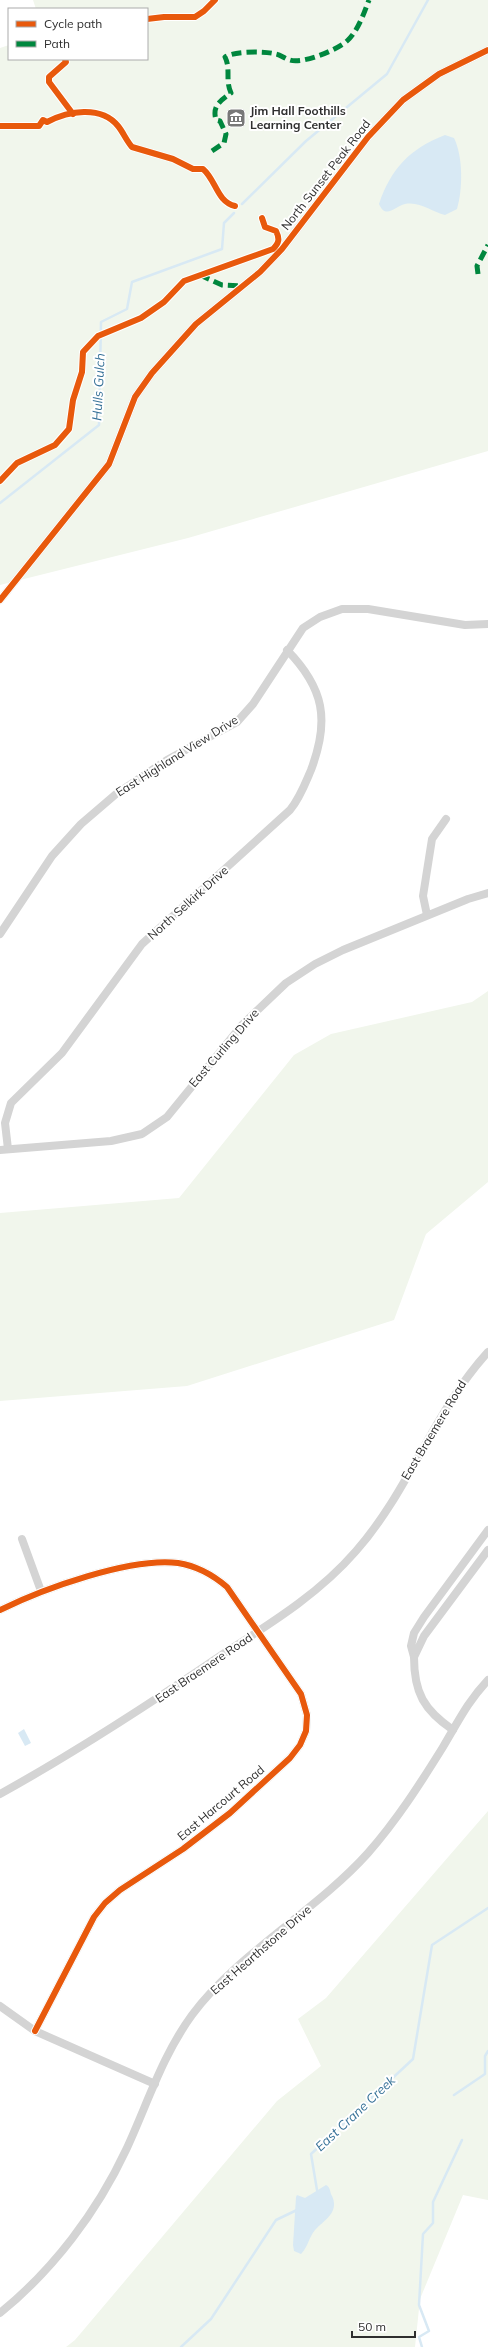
<svg xmlns="http://www.w3.org/2000/svg" width="488" height="2347" viewBox="0 0 488 2347" font-family="Mulish,sans-serif">
	<rect width="100%" height="100%" fill="#fff"/>
	<g fill="#f1f6ec">
		<polygon points="33,0 488,0 488,451 188,538 0,585 0,48 9,45 9,59 147,59 147,9 36,9"/>
		<polygon points="488,991 488,1182 426,1234 394,1320 187,1386 0,1401 0,1213 179,1198 294,1055 331,1034 472,1002"/>
		<polygon points="488,1811 488,2200 463,2195 420,2299 415,2347 66,2347 75,2340 277,2101 321,2066 298,2019 326,1998"/>
	</g>
	<g fill="#d8e9f4">
		<path d="M445,135L454,138C463,156 463,189 457,209L445,215C432,212 420,201 405,204C395,206 386,220 379,204C391,169 409,149 445,135Z"/>
		<polygon points="24,1729 31,1743 25,1746 18,1733"/>
		<path d="M326,2185C330,2187 330,2191 331,2194C341,2212 324,2220 315,2230C309,2237 308,2247 301,2254L294,2251L293,2245L296,2197L297,2195L305,2198Z"/>
	</g>
	<g fill="none" stroke-linecap="round" stroke-linejoin="round">
		<g stroke="#d8e9f4" stroke-width="2.5">
			<polyline points="242,204 306,141 387,74 428,0"/>
			<polyline points="0,503 99,425 101,322 127,309 132,282 222,249 224,223 234,213"/>
			<polyline points="454,2095 485,2074 485,2056 488,2051"/>
			<polyline points="317,2190 311,2154 413,2059 432,1945 488,1908"/>
			<polyline points="181,2347 211,2319 276,2220 299,2209"/>
			<polyline points="422,2347 419,2337 429,2331 419,2305 423,2234 433,2223 433,2202 462,2140"/>
		</g>
		<g stroke="#d4d4d4" stroke-width="8">
			<polyline points="0,600 109,464 135,397 152,373 196,324 260,272 282,249 368,137 403,100 439,74 488,50"/>
			<polyline points="427,915 423,896 432,839 446,819"/>
			<polyline points="0,934 52,856 81,824 116,794 167,760 237,722 253,704 303,628 320,617 342,609 368,609 465,625 488,624"/>
			<path d="M8,1149L5,1123L11,1103L62,1053L142,944L290,810C300,798 305,784 311,770C330,720 324,688 287,650"/>
			<polyline points="0,1150 111,1141 142,1134 167,1117 242,1025 286,983 315,964 343,950 468,899 488,893"/>
			<polyline points="488,1530 424,1617 414,1633 411,1646 414,1657 424,1636 488,1550"/>
			<polyline points="22,1539 41,1591"/>
			<path d="M0,1610C43,1589 130,1557 178,1563C197,1566 213,1575 227,1587L301,1694L307,1715L306,1731L300,1745L290,1758L230,1813L183,1849L120,1890L105,1903L94,1917L35,2031"/>
			<path d="M414,1657C414,1693 424,1710 453,1730"/>
			<path d="M0,1794C76,1752 148,1705 220,1656C268,1625 318,1595 356,1551C409,1491 434,1411 488,1352"/>
			<polyline points="0,2006 35,2031 155,2084"/>
			<path d="M0,2313C53,2270 97,2212 126,2150C147,2105 162,2056 192,2015C237,1954 316,1911 368,1853C397,1820 420,1784 443,1747C458,1722 468,1701 488,1680"/>
		</g>
		<g stroke="#00873e" stroke-width="5" stroke-dasharray="10 5" stroke-linecap="butt">
			<path d="M212,151L224,143L226,134L220,121L216,120C212,106 220,101 231,93C225,80 231,69 225,57C234,51 265,51 276,54C281,55 285,59 290,60C303,64 337,50 347,41C358,31 364,13 369,0"/>
			<polyline points="478,274 477,266 488,245"/>
			<polyline points="200,275 222,285 241,286"/>
		</g>
		<defs>
			<g id="cycleway">
				<polyline points="147,19 164,17 195,17 204,11 215,0"/>
				<polyline points="65,59 66,62 49,77 49,82 73,114"/>
				<path d="M0,126H39L43,120L47,122C68,111 101,105 118,126C123,132 126,140 132,147L173,159L193,169H203C216,180 217,202 235,206"/>
				<path d="M0,481L17,463L55,445L69,429L73,400L82,372L83,352L98,336L141,318L164,302L184,281L273,249C279,243 280,239 276,231L265,227L262,218"/>
				<polyline points="0,600 109,464 135,397 152,373 196,324 260,272 282,249 368,137 403,100 439,74 488,50"/>
				<path d="M0,1610C43,1589 130,1557 178,1563C197,1566 213,1575 227,1587L301,1694L307,1715L306,1731L300,1745L290,1758L230,1813L183,1849L120,1890L105,1903L94,1917L35,2031"/>
			</g>
		</defs>
		<use href="#cycleway" stroke="#fff" stroke-width="8"/>
		<use href="#cycleway" stroke="#e8590c" stroke-width="6"/>
	</g>
	<defs>
		<symbol id="museum-square" viewBox="-11 -11 22 22"><rect x="-9" y="-9" width="18" height="18" rx="4" fill="#787878" stroke="#fff"/><path d="M0-6L6-3V-2H-6V-3ZM-5-1h2V3h-2ZM-1-1h2V3h-2ZM3-1h2V3H3ZM-6 4H6V6H-6Z" fill="#fff"/></symbol>
	</defs>
	<g fill-rule="evenodd">
		<use href="#museum-square" x="225" y="107" width="22" height="22"/>
	</g>
	<g text-anchor="middle" stroke-width="4" stroke-linejoin="round" paint-order="stroke">
		<g font-size="12" font-weight="bold" fill="#2f2f2f" stroke="#fff" text-anchor="start">
			<text x="250" y="115">Jim Hall Foothills<tspan x="250" dy="14">Learning Center</tspan></text>
		</g>
		<g font-size="12" fill="#2f2f2f" stroke="#fff">
			<text transform="translate(326 175) rotate(-52)" y="4">North Sunset Peak Road</text>
			<text transform="translate(177 756) rotate(-32)" y="4">East Highland View Drive</text>
			<text transform="translate(188 903) rotate(-42)" y="4">North Selkirk Drive</text>
			<text transform="translate(224 1048) rotate(-49)" y="4">East Curling Drive</text>
			<text transform="translate(434 1430) rotate(-59)" y="4">East Braemere Road</text>
			<text transform="translate(204 1668) rotate(-34)" y="4">East Braemere Road</text>
			<text transform="translate(221 1803) rotate(-40)" y="4">East Harcourt Road</text>
			<text transform="translate(261 1950) rotate(-41)" y="4">East Hearthstone Drive</text>
		</g>
		<g font-size="13" font-style="italic" fill="#377298" stroke="#fff">
			<text transform="translate(98 387) rotate(-87)" y="5">Hulls Gulch</text>
			<text transform="translate(355 2113) rotate(-43)" y="5">East Crane Creek</text>
		</g>
	</g>
	<rect x="8" y="8" width="140" height="52" fill="#ffffff" stroke="#acacac"/>
	<rect x="16" y="21" width="20" height="6" fill="#e8590c" stroke="#acacac"/>
	<text x="44" y="28" font-size="12" fill="#2f2f2f">Cycle path</text>
	<rect x="16" y="41" width="20" height="6" fill="#00873e" stroke="#acacac"/>
	<text x="44" y="48" font-size="12" fill="#2f2f2f">Path</text>
	<path d="M352 2331v6h63v-6" fill="none" stroke="#2f2f2f" stroke-width="2"/>
	<text x="358" y="2331" font-size="12" fill="#2f2f2f" stroke="#ffffff" stroke-width="3" paint-order="stroke">50 m</text>
</svg>
